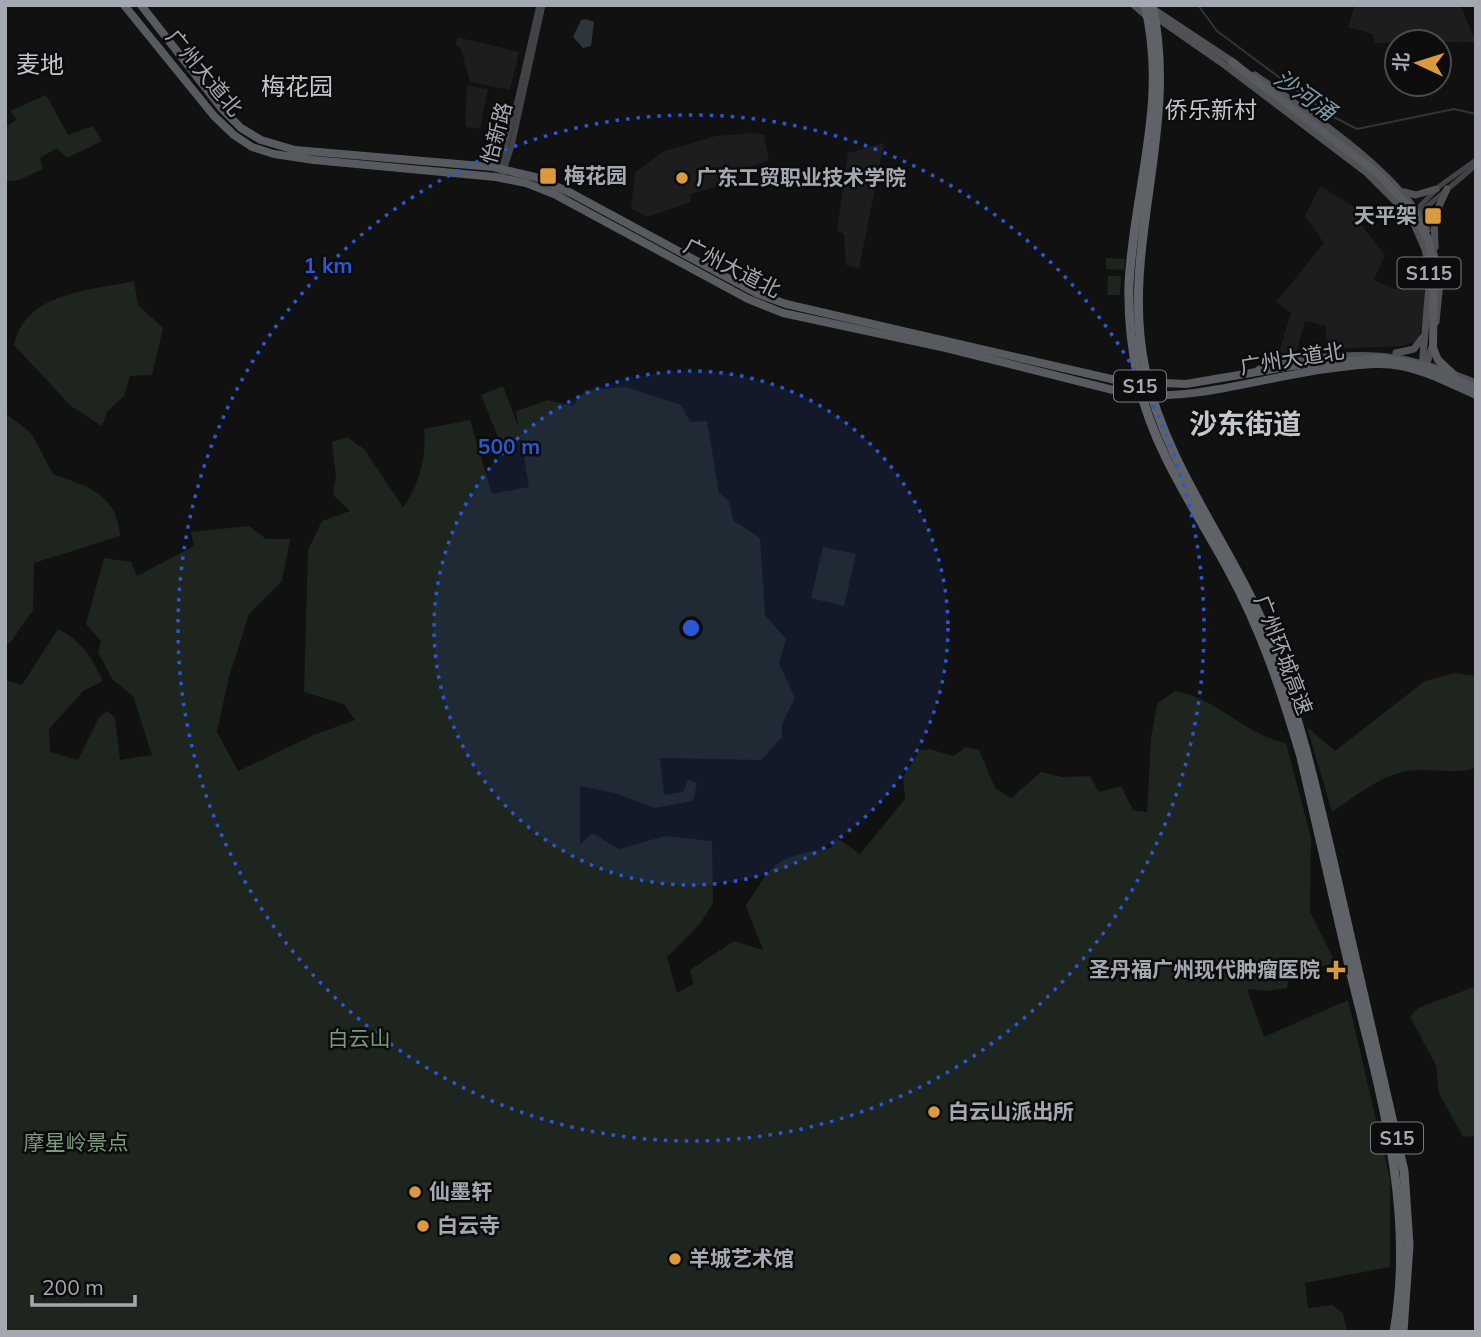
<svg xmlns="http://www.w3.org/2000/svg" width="1481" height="1337" viewBox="0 0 1481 1337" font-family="Mulish,'Noto Sans SC',sans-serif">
	<rect width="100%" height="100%" fill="#111112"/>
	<g fill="#1d1d1f">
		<polygon points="1362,5 1460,5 1476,42 1375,43 1372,34 1348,27 1355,6"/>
		<polygon points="457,37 519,52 510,90 470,82 461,49 456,45"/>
		<polygon points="467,86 488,89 480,129 467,127 465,122"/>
		<polygon points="752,133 764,135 769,160 741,170 723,185 690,194 691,202 647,217 631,208 635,172 664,151 716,136"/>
		<polygon points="884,143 859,268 846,265 844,234 837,231 848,153"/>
		<polygon points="1320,186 1364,213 1360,223 1385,255 1374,280 1395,289 1402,273 1409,267 1425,271 1425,305 1420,334 1415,342 1401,346 1327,349 1326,326 1305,321 1295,356 1279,352 1291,313 1276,302 1324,243 1305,216"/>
	</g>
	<g fill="#1e241e">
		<polygon points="46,95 68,135 93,126 102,141 67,158 57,148 40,158 43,169 19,180 5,182 5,128 17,119 10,111"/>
		<polygon points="1106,258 1125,259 1124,270 1106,269"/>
		<polygon points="1108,276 1121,276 1120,295 1107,295"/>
		<path d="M134,281L138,305L163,328L152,375L130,376L124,396L107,412L102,426L71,406L14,345C26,292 88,291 134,281Z"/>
		<path d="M503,386L518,426L516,411L548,400L573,406L585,390L626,387L681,405L690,422L707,421L719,493L729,501L733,520L760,538L765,615L786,639L779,663L795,698L782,724V737L761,760L660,758L664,795L683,792L688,780L697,783L693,801L654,808L615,793L580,786V845L592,833L619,849L666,836L712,841L713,903L700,924L667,957L677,993L693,984L690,970L734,941L763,950L746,906C774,860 777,857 831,848L837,838L860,854L905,799L903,777L920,750L929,749L954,756L965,747L979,750L995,788L1011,798L1041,772L1062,777L1090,776L1099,792L1121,786L1133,810L1147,812L1151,739L1157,704L1175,691C1217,698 1245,735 1286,743L1311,838L1310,912L1334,960L1327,968L1308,959L1291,964L1287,988L1267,991L1247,989L1264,1037L1348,1000L1390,1179V1267L1305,1283L1308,1308L1332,1305L1343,1313L1347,1332H5V680L22,685L58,629C82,641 92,658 103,681L83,691L49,729L50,752L78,760L99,717L107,711L115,717L120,760L152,755L133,696L112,679L98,652L101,641L86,624L104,558L131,562L137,576L194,546L191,532L249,526L266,539H290L282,581L249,614L229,677L217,732L238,771L316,734L355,720L344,704L304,692L308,550L322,521L350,511L333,495L336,476L332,442L347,437L364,449L403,507C419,487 427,453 424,429L470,420L492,494L529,487L521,439L502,447L481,395Z"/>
		<path d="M5,413L31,433L53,474C87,486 117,494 120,536L34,563L33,610L10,643H5Z"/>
		<polygon points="823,547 856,554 844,606 811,598"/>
		<path d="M1455,673L1476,676V768C1451,776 1423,765 1399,773C1374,780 1353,798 1332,812L1307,727L1335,751L1425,681Z"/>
		<polygon points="1471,988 1476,988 1476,1133 1475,1136 1463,1137 1439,1093 1436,1065 1410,1017 1418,1008"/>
	</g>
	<polygon fill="#2e363b" points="586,19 594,22 591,46 583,48 573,37 581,20"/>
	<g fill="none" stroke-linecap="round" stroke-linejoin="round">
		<polyline stroke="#2e363b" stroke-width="2" points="1198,5 1217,31 1330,115 1357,129 1454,109 1476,114"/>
		<g stroke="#414346" stroke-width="5">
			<polyline points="501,171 539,5"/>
			<polyline points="502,177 512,146 543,5"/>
			<polyline points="1414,212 1441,185 1476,160"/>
			<polyline points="1417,215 1476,165"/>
		</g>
		<g stroke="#4f5155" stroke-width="7">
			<polyline points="1134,5 1149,18"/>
			<polyline points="1153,9 1236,64"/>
			<polyline points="1160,20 1226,66 1367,173 1411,217 1425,249 1430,274 1422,368"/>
			<path d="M1255,75C1305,110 1403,175 1427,230"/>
			<polyline points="1404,192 1416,195 1436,189"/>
			<polyline points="1432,244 1440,282 1436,322"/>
			<polyline points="1435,247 1434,217 1447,189"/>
			<polyline points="1396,353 1414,349 1422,338"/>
			<path d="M1259,369C1278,361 1297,360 1317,358C1384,351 1415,358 1476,383"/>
			<polyline points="1425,369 1433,344"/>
		</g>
		<g stroke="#575a5e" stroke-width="8">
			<path d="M124,5L214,116L234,135L252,147L274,154L314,160L496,177L526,183L554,194L748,299L783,313L946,348L1129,394C1200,402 1271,374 1342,367C1361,365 1381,362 1401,366C1427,371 1451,384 1476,395"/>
			<polyline points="141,5 222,109 241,128 261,140 295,150 493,167 535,177 571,193 756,293 786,304 1120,381 1186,384 1292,366 1381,358 1426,366 1476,388"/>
			<polyline points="1232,62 1377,173 1412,209 1428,239 1434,265 1433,348 1438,360 1453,374"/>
		</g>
		<g stroke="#5f6267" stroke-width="9">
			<path d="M1145,5C1169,103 1134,187 1129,284C1128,317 1132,351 1139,384C1154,451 1196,510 1228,569C1261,629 1282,692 1301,757C1317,828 1333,899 1350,970C1379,1088 1416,1209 1394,1332"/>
			<path d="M1152,5C1180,129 1119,247 1145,369C1166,470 1236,550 1272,645C1301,719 1318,797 1336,874C1359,973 1382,1072 1404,1171L1409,1245L1403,1332"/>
		</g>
	</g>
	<circle cx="691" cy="628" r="257" fill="#2a57d4" fill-opacity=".12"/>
	<g fill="none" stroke="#2a57d4" stroke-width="3.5" stroke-dasharray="3.5 7">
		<circle cx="691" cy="628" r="257"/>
		<circle cx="691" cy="628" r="513"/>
	</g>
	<g fill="#dc9a3f" stroke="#0c0c0d" stroke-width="2.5">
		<rect x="539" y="167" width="18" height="18" rx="3.5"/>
		<circle cx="682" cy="178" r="7"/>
		<rect x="1424" y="207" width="18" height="18" rx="3.5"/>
		<path d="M1332.5 959.5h7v7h7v7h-7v7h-7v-7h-7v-7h7z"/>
		<circle cx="934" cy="1112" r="7"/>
		<circle cx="415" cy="1192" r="7"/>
		<circle cx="423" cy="1226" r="7"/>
		<circle cx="675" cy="1259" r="7"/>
	</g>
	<g text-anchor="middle" stroke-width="5" stroke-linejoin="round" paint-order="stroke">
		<g fill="#0c0c0d" stroke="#767a80" stroke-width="2">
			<rect x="1397.5" y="257.5" width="63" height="31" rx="5"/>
			<rect x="1114" y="370.5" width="52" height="31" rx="5"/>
			<rect x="1371" y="1122.5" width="52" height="31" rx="5"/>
		</g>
		<g font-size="19" font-weight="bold" fill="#a4a9b1">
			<text x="1429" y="280">S115</text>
			<text x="1140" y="393">S15</text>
			<text x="1397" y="1145">S15</text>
		</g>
		<g font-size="21" fill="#a4a9b1" stroke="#0c0c0d">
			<text transform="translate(204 73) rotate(50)" y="7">广州大道北</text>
			<text transform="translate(497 133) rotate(-75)" y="7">怡新路</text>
			<text transform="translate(732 268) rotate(27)" y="7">广州大道北</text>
			<text transform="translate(1292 359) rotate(-9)" y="7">广州大道北</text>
			<text transform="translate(1283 655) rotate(69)" y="7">广州环城高速</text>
		</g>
		<g font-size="21" font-weight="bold" fill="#a4a9b1" stroke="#0c0c0d" text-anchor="start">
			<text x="564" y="183">梅花园</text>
			<text x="696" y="185">广东工贸职业技术学院</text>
			<text x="1417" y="223" text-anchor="end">天平架</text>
			<text x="1320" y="977" text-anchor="end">圣丹福广州现代肿瘤医院</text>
			<text x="948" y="1119">白云山派出所</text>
			<text x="429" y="1199">仙墨轩</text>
			<text x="437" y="1233">白云寺</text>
			<text x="689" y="1266">羊城艺术馆</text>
		</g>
		<g font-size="21" fill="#7d9a7d" stroke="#0c0c0d">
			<text x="359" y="1046">白云山</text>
			<text x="76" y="1150">摩星岭景点</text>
		</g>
		<g font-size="23" font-style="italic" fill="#7e99a9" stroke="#0c0c0d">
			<text transform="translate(1305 95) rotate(35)" y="8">沙河涌</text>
		</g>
		<g font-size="23" fill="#c4c8ce" stroke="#0c0c0d">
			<text x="1211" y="118">侨乐新村</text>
		</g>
		<g font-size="24" fill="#c4c8ce" stroke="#0c0c0d">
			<text x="40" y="73">麦地</text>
			<text x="297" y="95">梅花园</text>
		</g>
		<g font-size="28" font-weight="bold" fill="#c4c8ce" stroke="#0c0c0d">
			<text x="1245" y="434">沙东街道</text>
		</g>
	</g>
	<circle cx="691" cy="628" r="10" fill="#2a57d4" stroke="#0c0c0d" stroke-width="3.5"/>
	<g font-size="21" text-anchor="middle" font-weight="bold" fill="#2a57d4" stroke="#0c0c0d" stroke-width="5" stroke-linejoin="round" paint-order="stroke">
		<text x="328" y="273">1 km</text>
		<text x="509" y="454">500 m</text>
	</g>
	<rect width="1481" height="1337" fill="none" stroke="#a4a9b1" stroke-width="14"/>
	<g transform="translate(1418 63) rotate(274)"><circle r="33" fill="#0c0c0d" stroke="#494b4f" stroke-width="2"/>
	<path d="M0-5L12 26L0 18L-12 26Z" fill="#dc9a3f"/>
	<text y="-10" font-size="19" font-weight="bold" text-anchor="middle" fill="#a4a9b1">北</text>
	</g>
	<path d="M32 1295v10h103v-10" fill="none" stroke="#a4a9b1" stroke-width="3.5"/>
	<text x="42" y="1295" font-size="21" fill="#a4a9b1" stroke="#0c0c0d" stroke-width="5" paint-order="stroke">200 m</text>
</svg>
